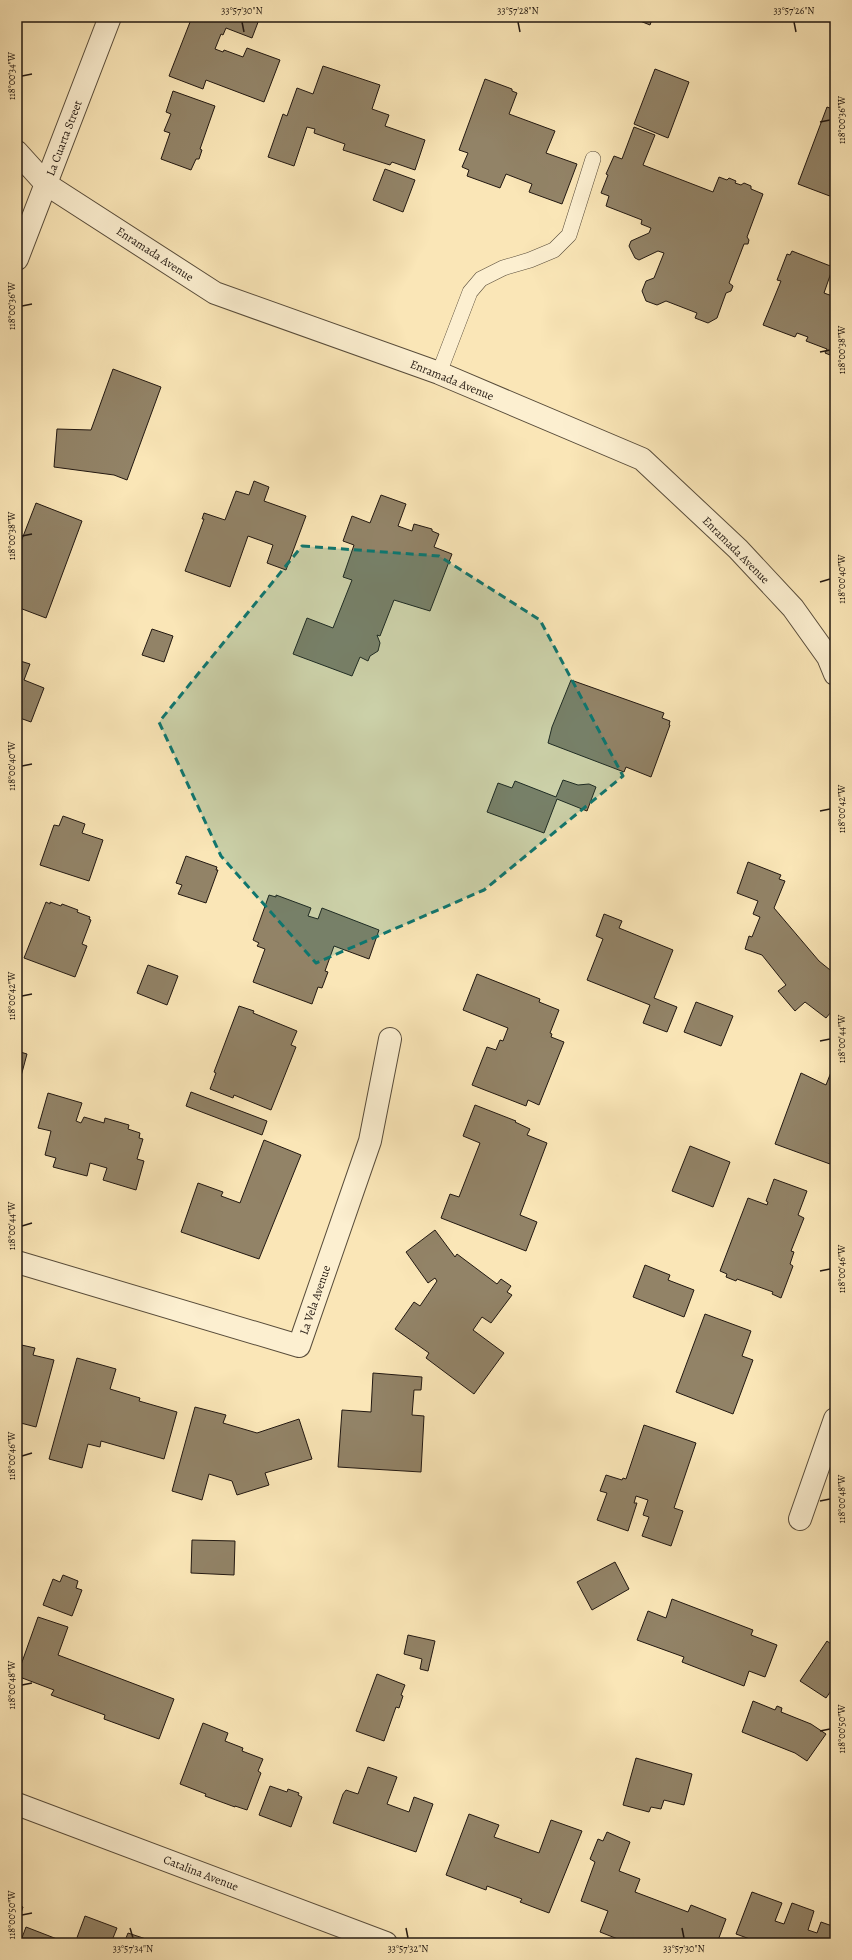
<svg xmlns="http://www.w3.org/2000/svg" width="852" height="1960" viewBox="0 0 852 1960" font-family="Alegreya,serif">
	<rect width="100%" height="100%" fill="#fae6b7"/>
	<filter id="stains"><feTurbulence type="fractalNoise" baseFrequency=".005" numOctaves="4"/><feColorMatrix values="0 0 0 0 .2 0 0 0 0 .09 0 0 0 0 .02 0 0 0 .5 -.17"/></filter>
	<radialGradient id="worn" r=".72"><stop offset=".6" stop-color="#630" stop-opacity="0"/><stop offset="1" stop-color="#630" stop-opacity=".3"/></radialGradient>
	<g fill="#928367" stroke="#221811">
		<polygon points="192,17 260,17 252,38 226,28 223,35 221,34 215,49 223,52 224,50 243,57 247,48 280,60 264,102 206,80 203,89 169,76"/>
		<polygon points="630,17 653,17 650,25"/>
		<polygon points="323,66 380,85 372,109 389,115 385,126 425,140 415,170 392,162 390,165 343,150 345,144 314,133 315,129 307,127 294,166 268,157 283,114 287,116 297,88 313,94"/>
		<polygon points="655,69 689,82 668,138 634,124"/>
		<polygon points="485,79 512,89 512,91 517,93 509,114 555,131 546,153 577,164 562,204 529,192 532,184 506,174 500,188 467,176 469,170 462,167 468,153 459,150"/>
		<polygon points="173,91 215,106 200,149 202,150 199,159 196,159 191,170 161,159 170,133 164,131 171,114 166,112"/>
		<polygon points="827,107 835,110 835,198 798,184"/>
		<polygon points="634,127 655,135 643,165 713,192 719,177 727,180 729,178 736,181 735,183 741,185 744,183 751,186 751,189 763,194 747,237 749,240 748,244 744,244 729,283 733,286 731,291 726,293 717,318 708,323 695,318 697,313 666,301 657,305 646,301 642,291 646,281 654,278 664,253 658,251 639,260 635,258 629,246 631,241 649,233 651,228 641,224 642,220 606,206 609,196 601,193 608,175 606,174 614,156 622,159"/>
		<polygon points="385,169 415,180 403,212 373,200"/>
		<polygon points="792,251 833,267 824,293 835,297 835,357 825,353 827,349 806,341 808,337 797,333 795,337 763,325 781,281 777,280 787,254 790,255"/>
		<polygon points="113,369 161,387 127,480 114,475 54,467 57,429 91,430"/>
		<polygon points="254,481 269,487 264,501 306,516 286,570 267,563 273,545 248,536 230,587 185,571 204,519 202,519 204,513 225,520 236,491 249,495"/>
		<polygon points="381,495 406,504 398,526 412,531 414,524 432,529 432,531 439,534 434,547 452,554 430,611 394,600 380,636 377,635 380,643 378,651 370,656 368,661 360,657 352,676 293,654 307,618 333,628 352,580 343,577 354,545 343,541 352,516 370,523"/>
		<polygon points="36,503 82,521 46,618 17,607 17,552"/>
		<polygon points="152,629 173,636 164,662 142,655"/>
		<polygon points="17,660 30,664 24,680 44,688 31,722 17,717"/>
		<polygon points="571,680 664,713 662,718 670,721 669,725 670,725 651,777 626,767 624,772 548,743 552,727"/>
		<polygon points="563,780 578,785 589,784 596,787 587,811 557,799 544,833 487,812 498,783 512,788 515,781 556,797"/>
		<polygon points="63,816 85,824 82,833 103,840 89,881 40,865 54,825 59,826"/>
		<polygon points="186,856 217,867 216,870 218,870 206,903 178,894 182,885 176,883"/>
		<polygon points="748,862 781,875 779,879 785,881 774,908 819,961 835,974 835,1007 826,1018 805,1002 795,1011 778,991 786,985 762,955 745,949 749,936 752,937 760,917 753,914 758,901 737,893"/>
		<polygon points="269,895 276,897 276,895 311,908 308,916 318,919 322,908 379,930 369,959 334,946 325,971 328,972 322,988 318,987 312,1004 253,982 265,949 257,946 259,943 253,940"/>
		<polygon points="46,902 50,904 50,902 61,906 62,904 78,910 77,912 90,917 89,919 91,920 82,944 87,946 75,977 24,958"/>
		<polygon points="604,914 622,921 619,928 673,950 654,998 677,1007 667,1032 643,1023 650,1005 587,980 603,939 596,936"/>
		<polygon points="148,965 178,976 167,1005 137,993"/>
		<polygon points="477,974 540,999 539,1002 559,1010 550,1033 552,1034 551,1037 564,1042 539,1105 528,1100 526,1106 472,1085 487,1047 496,1050 500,1040 503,1041 508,1028 463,1010"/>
		<polygon points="696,1002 733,1016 721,1046 684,1032"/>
		<polygon points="239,1006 254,1011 253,1013 297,1031 291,1045 296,1047 271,1110 234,1095 233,1098 210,1089 216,1073 214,1072"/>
		<polygon points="17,1051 27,1054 17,1091"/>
		<polygon points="835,1062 835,1151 830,1164 775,1144 801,1073 826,1085"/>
		<polygon points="191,1092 267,1121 262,1135 186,1106"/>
		<polygon points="48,1093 82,1103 76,1121 81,1123 84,1117 104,1123 105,1118 129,1125 128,1129 140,1133 139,1138 143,1139 137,1159 144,1161 136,1190 103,1180 107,1168 90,1163 87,1176 53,1167 56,1158 45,1155 51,1131 38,1128"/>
		<polygon points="475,1105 516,1121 515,1122 530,1129 527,1135 547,1143 520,1215 537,1222 526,1251 441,1218 450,1194 459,1197 480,1143 463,1136"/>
		<polygon points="264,1140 301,1155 259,1259 181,1232 198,1183 223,1192 221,1196 240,1203"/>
		<polygon points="690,1146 730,1162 713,1207 672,1191"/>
		<polygon points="774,1179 807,1191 798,1215 804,1218 791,1251 794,1252 790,1264 793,1266 781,1298 772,1294 773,1292 737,1279 736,1281 726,1277 727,1274 720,1271 748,1198 767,1205 768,1202 766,1201"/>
		<polygon points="435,1230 455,1257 457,1254 497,1284 501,1279 511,1286 507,1292 512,1295 491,1323 482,1317 473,1330 504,1353 474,1394 426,1358 429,1353 395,1329 414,1302 420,1306 437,1281 435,1278 428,1283 406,1252"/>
		<polygon points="645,1265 670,1275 668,1280 694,1290 684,1317 633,1297"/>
		<polygon points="705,1314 751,1331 742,1356 753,1360 733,1414 676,1392"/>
		<polygon points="17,1344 35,1348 33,1355 54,1360 36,1427 17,1422"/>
		<polygon points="77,1358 116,1369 110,1389 140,1398 139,1401 177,1412 164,1459 101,1441 100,1447 88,1444 82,1468 49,1459"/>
		<polygon points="373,1373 422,1377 421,1390 414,1390 412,1415 424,1416 421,1472 338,1467 342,1410 371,1412"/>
		<polygon points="195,1407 226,1415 223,1423 257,1433 299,1419 312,1459 265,1473 269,1485 237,1495 232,1481 209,1474 202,1500 172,1491"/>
		<polygon points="644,1425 696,1443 674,1508 683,1511 671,1546 642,1536 649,1517 643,1515 648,1500 636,1496 634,1503 637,1503 628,1531 597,1520 607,1493 600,1491 606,1475 622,1480 623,1478 626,1479"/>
		<polygon points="192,1540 235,1541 234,1575 191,1573"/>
		<polygon points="615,1562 629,1589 592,1610 577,1582"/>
		<polygon points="63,1575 78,1581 76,1588 82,1590 72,1616 43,1605 53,1579 60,1582"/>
		<polygon points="672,1599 753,1630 751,1635 777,1645 765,1677 749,1671 744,1686 682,1662 684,1657 637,1640 648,1611 666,1618"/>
		<polygon points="38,1617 68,1627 58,1655 174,1699 159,1739 104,1719 105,1715 51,1695 54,1690 17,1676"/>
		<polygon points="408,1635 435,1641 428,1671 420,1669 422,1659 404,1654"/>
		<polygon points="827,1641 835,1647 835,1685 826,1698 800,1681"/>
		<polygon points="377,1674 405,1685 401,1695 403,1696 399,1708 396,1707 384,1741 356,1731"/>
		<polygon points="753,1701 775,1710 777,1706 782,1708 781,1712 811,1724 826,1734 807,1761 795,1753 742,1732"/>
		<polygon points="203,1723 228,1733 225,1741 243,1748 242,1751 263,1759 258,1771 261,1773 247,1810 235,1806 235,1807 205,1796 206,1794 180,1784"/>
		<polygon points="636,1758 692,1774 684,1805 664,1800 661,1809 651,1807 649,1812 623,1805"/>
		<polygon points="368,1767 397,1777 387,1804 409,1812 414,1797 433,1804 416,1852 333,1823 343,1794 346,1790 358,1794"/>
		<polygon points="270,1786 287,1792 288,1789 299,1793 298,1795 302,1797 291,1827 259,1815"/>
		<polygon points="469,1814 499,1825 494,1837 539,1853 551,1820 582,1831 549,1913 520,1902 522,1899 487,1886 486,1890 446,1875"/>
		<polygon points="607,1832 630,1842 619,1871 640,1879 635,1892 688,1912 691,1905 726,1919 717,1943 628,1943 600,1932 608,1911 581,1901 595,1862 590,1859 598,1839 603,1841"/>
		<polygon points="752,1892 782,1903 775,1921 784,1924 792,1903 814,1911 808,1930 817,1933 821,1922 835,1927 835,1943 761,1943 736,1934"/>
		<polygon points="17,1904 23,1907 17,1925"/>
		<polygon points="85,1916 117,1928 111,1943 75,1943"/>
		<polygon points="26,1927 57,1939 55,1943 20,1943"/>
		<polygon points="128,1933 158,1943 124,1943"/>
	</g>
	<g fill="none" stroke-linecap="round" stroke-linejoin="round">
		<defs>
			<polyline id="service" points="439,373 470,292 481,279 503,268 530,260 554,250 569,235 593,159"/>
			<g id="minor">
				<polyline points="17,152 46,184 215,293 439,373 642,459 738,549 793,608 828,657 835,674"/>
				<polyline points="17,1262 299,1346 370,1141 390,1039"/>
				<polyline points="800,1519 835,1419"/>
				<polyline points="17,1804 386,1943"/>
			</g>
			<polyline id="tertiary" points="17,259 110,17"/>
		</defs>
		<use href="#service" stroke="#584c3a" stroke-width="16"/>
		<use href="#minor" stroke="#584c3a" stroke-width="24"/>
		<use href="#tertiary" stroke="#584c3a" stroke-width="24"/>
		<use href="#service" stroke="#fcefd0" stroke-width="15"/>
		<use href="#minor" stroke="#fcefd0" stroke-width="22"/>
		<use href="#tertiary" stroke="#fcefd0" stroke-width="22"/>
	</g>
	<path fill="#0f766e" fill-opacity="0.2" stroke="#0f766e" stroke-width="3" stroke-dasharray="8 5" stroke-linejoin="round" d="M302,546L439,556L540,620L623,776L484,890L316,963L221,856L159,722Z"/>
	<path fill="none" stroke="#221811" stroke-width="1.5" d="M242,22L244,32M518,22L520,32M794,22L796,32M22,76L32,74M820,122L830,120M22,306L32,304M820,352L830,350M22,536L32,534M820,582L830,579M22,766L32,764M820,811L830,809M22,996L32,994M820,1041L830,1039M22,1226L32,1223M820,1271L830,1269M22,1456L32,1453M820,1501L830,1499M22,1685L32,1683M820,1731L830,1729M22,1915L32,1913M130,1928L133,1938M406,1928L408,1938M682,1928L684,1938"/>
	<g text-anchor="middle" stroke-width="3" stroke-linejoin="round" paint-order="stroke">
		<g font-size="12" fill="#221811" stroke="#fcefd0">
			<text transform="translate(64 138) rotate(-69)" y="4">La Cuarta Street</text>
			<text transform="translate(155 254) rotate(33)" y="4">Enramada Avenue</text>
			<text transform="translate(452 380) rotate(22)" y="4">Enramada Avenue</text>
			<text transform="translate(736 550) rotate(45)" y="4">Enramada Avenue</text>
			<text transform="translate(315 1300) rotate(-71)" y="4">La Vela Avenue</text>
			<text transform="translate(201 1873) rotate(21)" y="4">Catalina Avenue</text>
		</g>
	</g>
	<rect width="852" height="1960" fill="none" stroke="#fae6b7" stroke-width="44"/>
	<rect x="22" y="22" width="808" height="1916" fill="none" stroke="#221811" stroke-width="1.5"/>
	<g font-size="10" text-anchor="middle" fill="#221811">
		<text x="242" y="14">33°57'30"N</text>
		<text x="518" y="14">33°57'28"N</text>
		<text x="794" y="14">33°57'26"N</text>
		<text transform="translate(11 76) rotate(-90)" y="4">118°00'34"W</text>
		<text transform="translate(841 120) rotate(-90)" y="4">118°00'36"W</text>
		<text transform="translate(11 306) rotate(-90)" y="4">118°00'36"W</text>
		<text transform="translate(841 350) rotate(-90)" y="4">118°00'38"W</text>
		<text transform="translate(11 536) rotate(-90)" y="4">118°00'38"W</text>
		<text transform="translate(841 579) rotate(-90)" y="4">118°00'40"W</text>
		<text transform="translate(11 766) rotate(-90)" y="4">118°00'40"W</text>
		<text transform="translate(841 809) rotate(-90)" y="4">118°00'42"W</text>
		<text transform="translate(11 996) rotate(-90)" y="4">118°00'42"W</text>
		<text transform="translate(841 1039) rotate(-90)" y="4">118°00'44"W</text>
		<text transform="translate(11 1226) rotate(-90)" y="4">118°00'44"W</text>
		<text transform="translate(841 1269) rotate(-90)" y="4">118°00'46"W</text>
		<text transform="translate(11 1456) rotate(-90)" y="4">118°00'46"W</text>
		<text transform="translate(841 1499) rotate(-90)" y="4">118°00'48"W</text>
		<text transform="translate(11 1685) rotate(-90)" y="4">118°00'48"W</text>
		<text transform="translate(841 1729) rotate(-90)" y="4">118°00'50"W</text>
		<text transform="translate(11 1915) rotate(-90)" y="4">118°00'50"W</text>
		<text x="133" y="1952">33°57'34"N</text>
		<text x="408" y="1952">33°57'32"N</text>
		<text x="684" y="1952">33°57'30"N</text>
	</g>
	<rect width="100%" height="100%" filter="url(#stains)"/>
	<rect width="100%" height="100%" fill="url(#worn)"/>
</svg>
